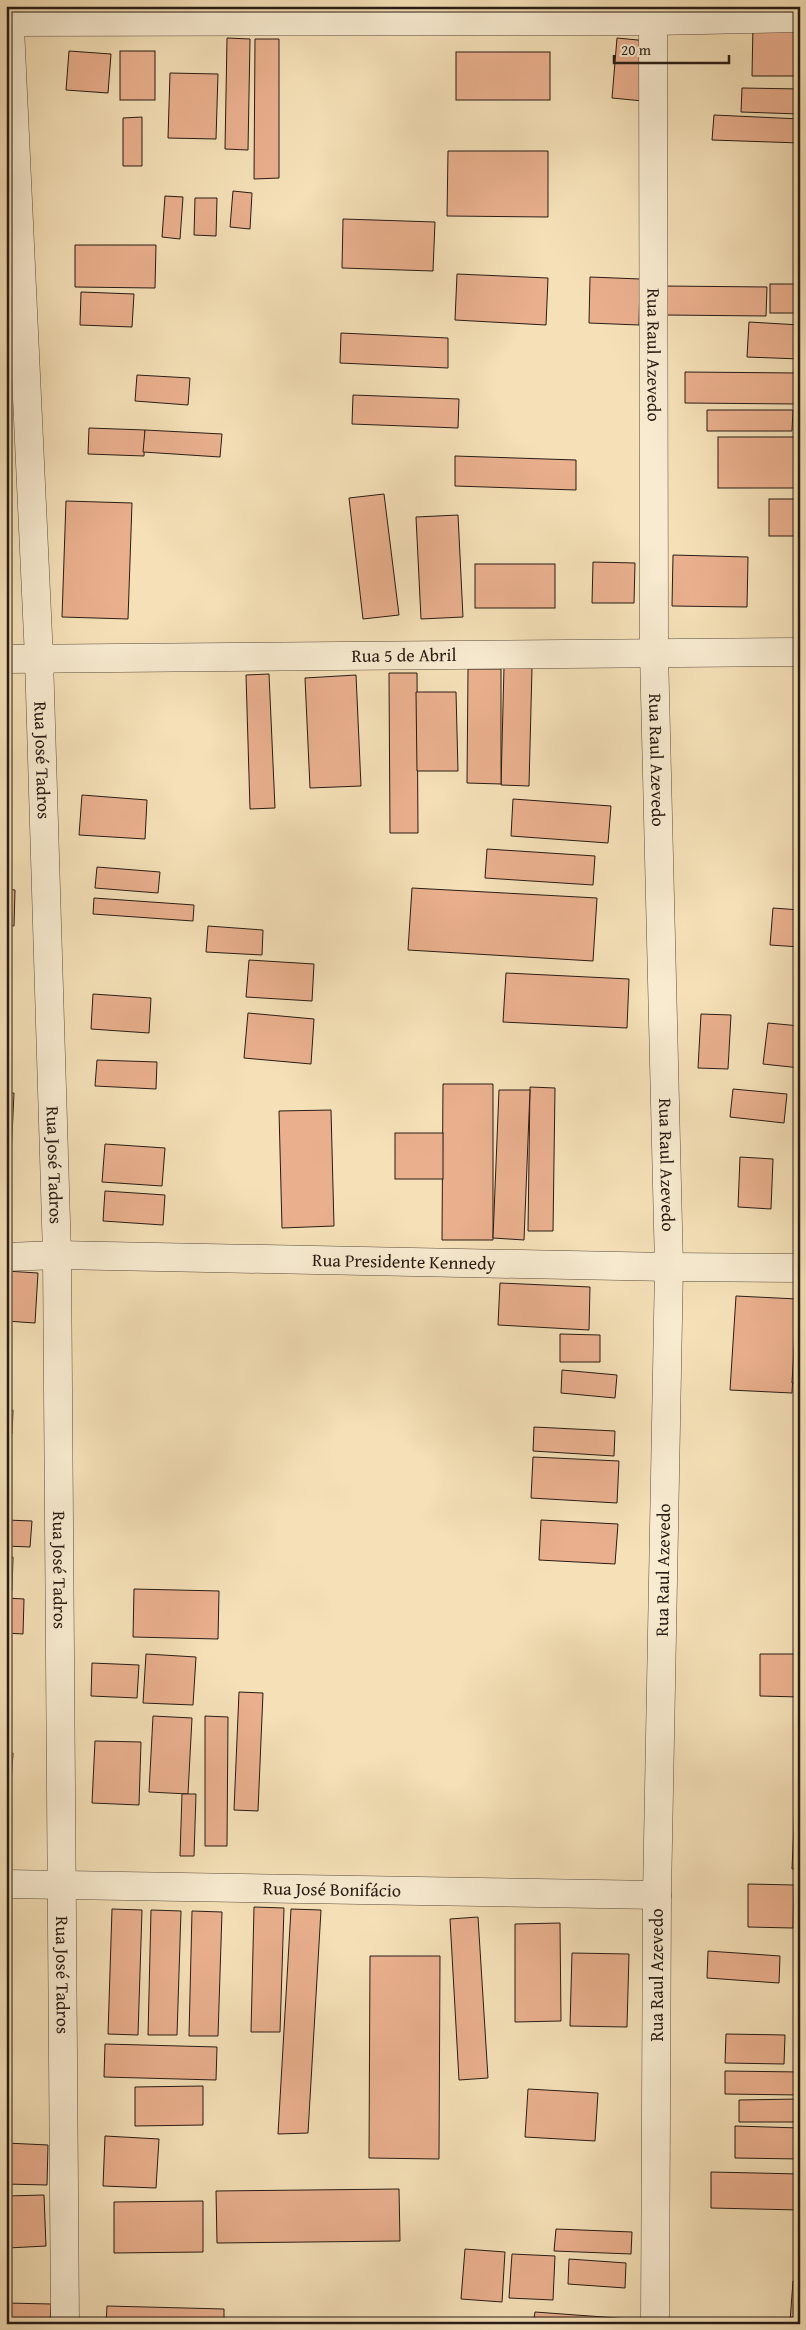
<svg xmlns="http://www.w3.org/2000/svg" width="806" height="2330" viewBox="0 0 806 2330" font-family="'Gentium Book Plus',serif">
	<rect width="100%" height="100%" fill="#f5e0b7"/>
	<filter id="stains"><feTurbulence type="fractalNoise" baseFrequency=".004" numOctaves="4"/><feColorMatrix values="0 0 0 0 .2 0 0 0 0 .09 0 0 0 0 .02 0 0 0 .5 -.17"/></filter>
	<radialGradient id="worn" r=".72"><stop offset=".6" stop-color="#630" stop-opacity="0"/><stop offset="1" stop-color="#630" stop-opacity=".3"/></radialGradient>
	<g fill="#eab08e" stroke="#281c15">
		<polygon points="753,24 800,25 800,76 752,76"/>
		<polygon points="227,38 250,39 248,150 225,149"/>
		<polygon points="617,38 648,41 643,101 612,98"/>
		<polygon points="255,39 279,39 279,178 254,179"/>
		<polygon points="69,51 111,54 108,93 66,90"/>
		<rect x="120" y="51" width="35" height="49"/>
		<rect x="456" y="52" width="94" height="48"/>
		<polygon points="170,73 218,74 216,139 168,138"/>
		<polygon points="742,88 800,89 800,114 741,112"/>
		<polygon points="714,115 800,119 800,143 712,140"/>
		<polygon points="142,117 142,166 123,166 123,118"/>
		<polygon points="448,151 548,151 548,217 447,216"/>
		<polygon points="233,191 252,193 250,229 230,227"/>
		<polygon points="165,196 183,197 180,239 162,237"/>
		<polygon points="195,198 217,198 216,236 194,235"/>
		<polygon points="343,219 435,222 433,271 342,268"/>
		<polygon points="75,245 156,245 155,288 75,287"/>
		<polygon points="457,274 548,278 546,325 455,320"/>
		<polygon points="590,277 640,279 639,325 589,323"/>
		<rect x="770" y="284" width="30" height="29"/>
		<polygon points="665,286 767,287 766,316 665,315"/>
		<polygon points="81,292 134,294 132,327 80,325"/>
		<polygon points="749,322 800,325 800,359 747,357"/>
		<polygon points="341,333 448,338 448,368 340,363"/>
		<polygon points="685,372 797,373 797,404 685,403"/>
		<polygon points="137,375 190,378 188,405 135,401"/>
		<polygon points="353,395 459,399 458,428 352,424"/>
		<polygon points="707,410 793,410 792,431 707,431"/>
		<polygon points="89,428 145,430 144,456 88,454"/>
		<polygon points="145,430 222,434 220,457 143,452"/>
		<rect x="718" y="437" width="82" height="51"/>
		<polygon points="455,456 576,460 576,490 455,486"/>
		<polygon points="384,494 399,615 363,619 349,498"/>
		<rect x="769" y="499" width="31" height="37"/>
		<polygon points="66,501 132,503 128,619 62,617"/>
		<polygon points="458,515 463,617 421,619 416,517"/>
		<polygon points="673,555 748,557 747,607 672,606"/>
		<polygon points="593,562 635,563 634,603 592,603"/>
		<rect x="475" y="564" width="80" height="44"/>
		<polygon points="504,667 532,668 529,786 501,785"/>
		<polygon points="468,669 501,669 501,784 467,783"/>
		<polygon points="389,673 417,673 418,833 390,833"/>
		<polygon points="269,674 275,808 250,809 246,675"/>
		<polygon points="356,675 361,786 310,788 305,678"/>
		<polygon points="416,692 456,692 458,771 417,771"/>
		<polygon points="799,695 800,695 800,772 798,772"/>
		<polygon points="82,795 147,800 145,839 79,835"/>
		<polygon points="513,799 611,806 608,843 511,836"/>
		<polygon points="6,838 8,838 7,874 6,874"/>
		<polygon points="487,849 595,856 593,885 485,878"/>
		<polygon points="97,867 160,872 158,893 95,888"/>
		<polygon points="412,888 597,898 593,961 408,950"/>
		<polygon points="6,889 15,890 14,926 6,926"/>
		<polygon points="94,898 194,905 193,921 93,914"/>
		<polygon points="773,908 800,910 800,947 770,945"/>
		<polygon points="208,926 263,930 262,955 206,952"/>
		<polygon points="249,960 314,964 312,1001 246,997"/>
		<polygon points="506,973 629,979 627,1028 503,1022"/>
		<polygon points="93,994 151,998 149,1033 91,1029"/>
		<polygon points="248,1013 314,1019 311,1064 244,1058"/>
		<polygon points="701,1014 731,1015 728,1069 698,1068"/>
		<polygon points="768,1023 800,1026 800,1068 763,1064"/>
		<polygon points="97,1060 157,1062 156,1089 95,1086"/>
		<polygon points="443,1084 493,1084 493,1240 442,1240"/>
		<polygon points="530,1087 555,1088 553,1231 528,1231"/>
		<polygon points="733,1089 787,1094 784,1123 730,1117"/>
		<polygon points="499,1090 530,1090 524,1240 493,1238"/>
		<polygon points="6,1093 14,1093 11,1158 6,1158"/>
		<polygon points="331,1110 334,1226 282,1228 279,1111"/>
		<rect x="395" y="1133" width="48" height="46"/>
		<polygon points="105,1144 165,1148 162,1186 102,1182"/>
		<polygon points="740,1157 773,1159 771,1209 738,1207"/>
		<polygon points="105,1191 165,1195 163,1225 103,1221"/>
		<polygon points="6,1271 38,1273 35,1323 6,1321"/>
		<polygon points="500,1283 590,1287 589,1330 498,1325"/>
		<polygon points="736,1296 797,1299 792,1393 730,1390"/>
		<polygon points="797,1296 800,1296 800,1383 792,1383"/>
		<polygon points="560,1334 600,1335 600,1362 560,1362"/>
		<polygon points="562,1370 617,1375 615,1398 561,1393"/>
		<polygon points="6,1409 13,1410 12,1434 6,1434"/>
		<polygon points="534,1427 615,1431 614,1456 533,1451"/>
		<polygon points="533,1457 619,1461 617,1503 531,1498"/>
		<polygon points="6,1520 32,1521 30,1547 6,1546"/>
		<polygon points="541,1520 618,1524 615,1564 539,1560"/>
		<polygon points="6,1557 13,1557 12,1591 6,1591"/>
		<polygon points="134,1589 219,1591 218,1639 133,1637"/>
		<polygon points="6,1598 24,1599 23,1634 6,1633"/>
		<polygon points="146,1654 196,1657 193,1705 143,1703"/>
		<polygon points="760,1654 800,1654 800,1697 760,1696"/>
		<polygon points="92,1663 139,1665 137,1698 91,1696"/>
		<polygon points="239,1692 263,1693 258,1811 234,1810"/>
		<polygon points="153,1716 192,1718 188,1794 149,1792"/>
		<polygon points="205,1716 228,1717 227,1846 205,1846"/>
		<polygon points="95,1741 141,1742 139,1805 92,1803"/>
		<polygon points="6,1752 13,1753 8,1831 6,1831"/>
		<polygon points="797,1759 800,1759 800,1869 792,1869"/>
		<polygon points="182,1794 196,1794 194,1856 180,1856"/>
		<polygon points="748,1884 794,1885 793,1928 748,1927"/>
		<polygon points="254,1907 284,1908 280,2032 251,2032"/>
		<polygon points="112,1909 142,1910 138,2035 108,2034"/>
		<polygon points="291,1909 321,1910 308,2133 278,2134"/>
		<polygon points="151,1910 181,1911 177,2035 148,2035"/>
		<polygon points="192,1911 222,1912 218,2036 189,2036"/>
		<polygon points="478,1917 488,2078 459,2080 450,1919"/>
		<polygon points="560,1923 561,2021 515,2022 515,1924"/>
		<polygon points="708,1951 780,1956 779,1983 707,1978"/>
		<polygon points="572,1953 629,1954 627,2027 570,2026"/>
		<polygon points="370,1956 440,1956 439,2159 369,2158"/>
		<polygon points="726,2034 785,2035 784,2064 725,2063"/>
		<polygon points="105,2044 217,2047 216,2080 104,2077"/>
		<polygon points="725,2071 800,2072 800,2095 725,2094"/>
		<polygon points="203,2086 203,2125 135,2126 135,2087"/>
		<polygon points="528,2089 598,2093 595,2141 525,2137"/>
		<polygon points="800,2099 800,2122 739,2122 739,2100"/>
		<polygon points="735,2126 800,2128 800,2159 735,2158"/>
		<polygon points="105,2136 159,2139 156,2188 103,2186"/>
		<polygon points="6,2143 48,2145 47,2185 6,2184"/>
		<polygon points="711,2172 800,2174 800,2210 711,2208"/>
		<polygon points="399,2189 400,2241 217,2243 216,2191"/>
		<polygon points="44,2195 46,2246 8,2248 6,2196"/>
		<polygon points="203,2201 203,2252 114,2253 114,2202"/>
		<polygon points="556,2229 632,2232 631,2254 554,2251"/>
		<polygon points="465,2249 505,2252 502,2302 461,2299"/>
		<polygon points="512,2254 555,2256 553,2300 509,2298"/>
		<polygon points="569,2259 626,2263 625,2288 568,2284"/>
		<polygon points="793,2281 800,2281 800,2323 790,2322"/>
		<polygon points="6,2303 51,2304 50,2324 6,2324"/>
		<polygon points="107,2306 224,2309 224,2324 106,2324"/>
		<polygon points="535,2312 631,2319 630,2324 533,2324"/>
	</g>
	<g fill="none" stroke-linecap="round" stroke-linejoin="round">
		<defs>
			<g id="street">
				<path id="s1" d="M9,6L39,658L57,1255L65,2324"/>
				<path id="s2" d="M653,6L654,652L669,1267L657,1895L655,2324"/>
				<polyline points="6,22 653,21 800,18"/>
				<path id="s3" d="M6,659L800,652"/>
				<path id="s4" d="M6,1257L57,1255L669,1267L800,1268"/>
				<path id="s5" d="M6,1884L657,1895"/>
			</g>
		</defs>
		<use href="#street" stroke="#5b4d3e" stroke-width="29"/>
		<use href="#street" stroke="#f8ebd0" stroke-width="28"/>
	</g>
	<g text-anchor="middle" stroke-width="4" stroke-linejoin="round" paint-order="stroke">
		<g font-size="18" fill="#281c15" stroke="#f8ebd0">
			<text dy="6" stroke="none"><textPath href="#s2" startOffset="349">Rua Raul Azevedo</textPath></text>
			<text dy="6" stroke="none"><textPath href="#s3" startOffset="398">Rua 5 de Abril</textPath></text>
			<text dy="6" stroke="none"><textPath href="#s1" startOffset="755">Rua José Tadros</textPath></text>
			<text dy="6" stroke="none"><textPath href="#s2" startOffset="754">Rua Raul Azevedo</textPath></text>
			<text dy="6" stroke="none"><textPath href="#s1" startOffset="1160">Rua José Tadros</textPath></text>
			<text dy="6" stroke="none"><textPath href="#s2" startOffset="1159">Rua Raul Azevedo</textPath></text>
			<text dy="6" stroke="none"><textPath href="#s4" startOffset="398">Rua Presidente Kennedy</textPath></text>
			<text dy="6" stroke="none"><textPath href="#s1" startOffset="1565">Rua José Tadros</textPath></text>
			<text transform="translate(663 1570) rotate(-89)" y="6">Rua Raul Azevedo</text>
			<text dy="6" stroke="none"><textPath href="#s5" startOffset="326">Rua José Bonifácio</textPath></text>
			<text dy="6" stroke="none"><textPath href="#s1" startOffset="1970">Rua José Tadros</textPath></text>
			<text transform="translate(657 1975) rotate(-90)" y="6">Rua Raul Azevedo</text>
		</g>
	</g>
	<rect width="806" height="2330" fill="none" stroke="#f5e0b7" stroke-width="25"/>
	<rect x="8" y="8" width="791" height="2315" fill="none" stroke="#281c15" stroke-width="2.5"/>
	<rect x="12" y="12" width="781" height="2305" fill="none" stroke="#281c15"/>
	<path d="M614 55v8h115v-8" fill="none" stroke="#281c15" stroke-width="2.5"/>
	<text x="621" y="55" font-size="15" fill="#281c15" stroke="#f8ebd0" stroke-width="4" paint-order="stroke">20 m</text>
	<rect width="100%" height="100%" filter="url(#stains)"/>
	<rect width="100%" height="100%" fill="url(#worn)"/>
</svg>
